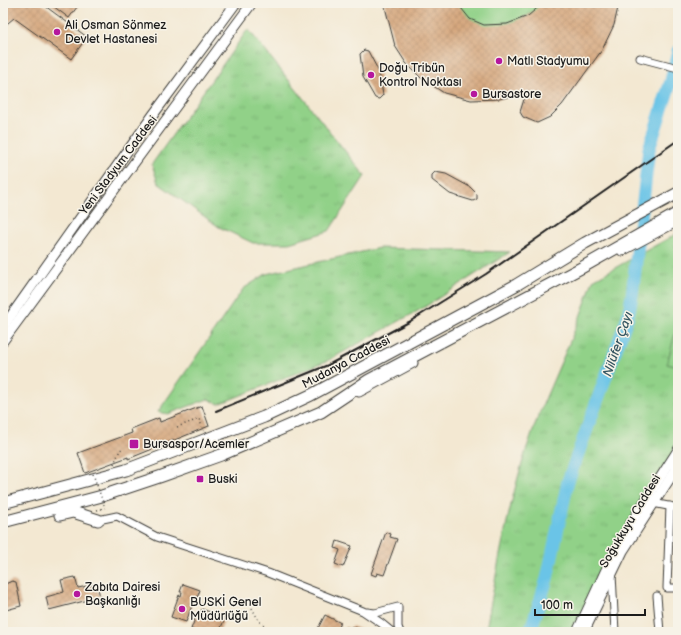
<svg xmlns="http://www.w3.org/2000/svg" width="681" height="635" viewBox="0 0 681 635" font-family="'Balsamiq Sans',sans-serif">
	<defs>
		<pattern id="grass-tufts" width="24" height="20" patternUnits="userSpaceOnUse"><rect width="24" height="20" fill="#91d188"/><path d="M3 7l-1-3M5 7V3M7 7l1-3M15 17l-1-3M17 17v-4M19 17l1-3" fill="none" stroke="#7cb375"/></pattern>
		<pattern id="building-cross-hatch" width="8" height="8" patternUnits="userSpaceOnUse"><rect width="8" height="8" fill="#d6a77e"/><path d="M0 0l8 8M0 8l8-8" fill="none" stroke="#b78f6c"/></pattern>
	</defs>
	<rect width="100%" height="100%" fill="#f7f3e8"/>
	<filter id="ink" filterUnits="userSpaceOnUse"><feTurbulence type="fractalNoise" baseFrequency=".025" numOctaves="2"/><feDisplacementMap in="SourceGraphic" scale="8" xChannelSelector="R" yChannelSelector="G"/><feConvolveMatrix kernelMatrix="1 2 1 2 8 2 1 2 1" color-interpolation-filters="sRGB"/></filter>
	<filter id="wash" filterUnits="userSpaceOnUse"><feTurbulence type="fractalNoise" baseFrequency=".012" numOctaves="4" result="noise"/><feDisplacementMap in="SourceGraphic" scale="16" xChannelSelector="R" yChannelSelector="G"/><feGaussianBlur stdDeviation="0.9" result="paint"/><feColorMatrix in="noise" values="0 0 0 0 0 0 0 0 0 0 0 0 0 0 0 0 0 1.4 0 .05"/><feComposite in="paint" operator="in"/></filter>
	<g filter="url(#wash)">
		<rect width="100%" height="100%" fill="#f3e8d2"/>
		<g fill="url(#grass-tufts)" stroke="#567652">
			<polygon points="248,29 365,176 329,231 289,243 253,243 219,227 158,183 152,164"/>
			<path d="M678,233V446L573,632H484L487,624C499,558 511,490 534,427C553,377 577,331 593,280Z"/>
			<polygon points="379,248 510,252 423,308 329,360 219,404 208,399 168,414 158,412 243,289 266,274"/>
		</g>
		<g fill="#91d188" stroke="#567652">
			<path d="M457,3H543C532,17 501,30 483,25C472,22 462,13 457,3Z"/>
			<polygon points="678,322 678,367 667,364"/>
		</g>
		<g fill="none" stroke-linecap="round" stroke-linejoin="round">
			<polyline stroke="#6ac4e7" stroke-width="13" points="530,632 547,579 568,481 628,316 632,296 649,149 671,81 678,51"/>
		</g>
		<g id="blocks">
			<g fill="url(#building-cross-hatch)">
				<polygon points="3,3 41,3 87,37 71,59 14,18 3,27"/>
				<polygon points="49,3 80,3 69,18"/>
				<polygon points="384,3 457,3 470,19 484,25 507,24 528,16 543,3 619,3 614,25 602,50 562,105 550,117 537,123 523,117 520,112 526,93 499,99 471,100 444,93 421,78 406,63 395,46"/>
				<polygon points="364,50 368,51 379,72 383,95 379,99 375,98 363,77 360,54"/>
				<polygon points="435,172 446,174 470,187 477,194 477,199 473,201 450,194 432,180 432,175"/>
				<polygon points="202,406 209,426 128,459 128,457 85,473 78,453 132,433 131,429 159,418 160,422"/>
				<polygon points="386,532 391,534 390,537 397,539 384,575 377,573 376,576 371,574"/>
				<polygon points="337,541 352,546 343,567 335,564 340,550 335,548"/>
				<polygon points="75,577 78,588 97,584 100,597 49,610 46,597 64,592 61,580"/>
				<polygon points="12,581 16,582 21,606 6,610 5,605 3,606 3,585"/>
				<polygon points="183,584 200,590 196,601 194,600 186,622 171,617 179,595 181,596 182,592 180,592"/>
				<polygon points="202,609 225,618 220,630 217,632 198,632 191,629 197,614 199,615"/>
				<polygon points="325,615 341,623 336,632 316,632"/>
				<polygon points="352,626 362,630 362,632 344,632 346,627 351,629"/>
			</g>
		</g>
	</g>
	<g filter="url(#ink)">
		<use href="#blocks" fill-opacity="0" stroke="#3c3b37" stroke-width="1"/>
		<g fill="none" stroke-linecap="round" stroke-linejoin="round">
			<defs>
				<g id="minor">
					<polyline points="640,58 678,68"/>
					<polyline points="653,503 678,508"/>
					<polyline points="670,506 667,588 678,588"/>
					<polyline points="98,520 117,516 157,537 268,573 363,611 381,623 392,632"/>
					<polyline points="612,574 615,632"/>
					<polyline points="657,596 660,632"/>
					<polyline points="367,612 375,613 398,607 398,627 400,632"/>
				</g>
				<g id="major">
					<polyline points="622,251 678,221"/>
					<polyline points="3,327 153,115 236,3"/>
					<polyline points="3,341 252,3"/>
					<polyline points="359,392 413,363"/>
					<polyline points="577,632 611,559 631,523 678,450"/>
					<polyline points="584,632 623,551 678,466"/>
				</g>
				<g id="highway">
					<polyline points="3,503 126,470 264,417 311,395 516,285 585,243 678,193"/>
					<polyline points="60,515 73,512 98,520"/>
					<polyline points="3,522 102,496 162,476 221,455 321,412 369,380 581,268 678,213"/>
				</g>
			</defs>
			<use href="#minor" stroke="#3c3b37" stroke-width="9"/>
			<use href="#major" stroke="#3c3b37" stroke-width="11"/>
			<use href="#highway" stroke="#3c3b37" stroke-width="13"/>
			<g stroke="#3c3b37" stroke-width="1.5" stroke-dasharray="1 3" stroke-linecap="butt">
				<polyline points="177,427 199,419 204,431"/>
				<polyline points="114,464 120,450 124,448"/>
				<polyline points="97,510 105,508"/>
				<polyline points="252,608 259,621 272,632"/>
			</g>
			<use href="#minor" stroke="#fff" stroke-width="7"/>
			<use href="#major" stroke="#fff" stroke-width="9"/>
			<use href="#highway" stroke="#fff" stroke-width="11"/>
			<polyline stroke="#1c1c1c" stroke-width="2" points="216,411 328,365 409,322 486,274 678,140"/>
			<polyline stroke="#3c3b37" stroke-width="1.5" stroke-dasharray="1 3" stroke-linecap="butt" points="93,474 105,508"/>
		</g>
	</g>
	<g fill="#b5179e" stroke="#f7f3e8" stroke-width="1.5">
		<circle cx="57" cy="32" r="4"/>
		<circle cx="499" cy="61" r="4"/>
		<circle cx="371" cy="75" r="4"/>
		<circle cx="474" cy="94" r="4"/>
		<rect x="129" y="439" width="10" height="10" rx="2"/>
		<rect x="196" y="475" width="8" height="8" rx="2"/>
		<circle cx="77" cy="594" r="4"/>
		<circle cx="182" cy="609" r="4"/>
	</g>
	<g text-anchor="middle" stroke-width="3" stroke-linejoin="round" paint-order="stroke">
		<g font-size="12" fill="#1c1c1c" stroke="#f7f3e8" text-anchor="start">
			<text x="65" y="29">Ali Osman Sönmez<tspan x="65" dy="14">Devlet Hastanesi</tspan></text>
			<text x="507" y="65">Matlı Stadyumu</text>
			<text x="379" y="72">Doğu Tribün<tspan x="379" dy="14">Kontrol Noktası</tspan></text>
			<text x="482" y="98">Bursastore</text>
			<text x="143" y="448">Bursaspor/Acemler</text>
			<text x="208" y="483">Buski</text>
			<text x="85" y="591">Zabıta Dairesi<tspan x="85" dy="14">Başkanlığı</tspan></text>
			<text x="190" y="606">BUSKİ Genel<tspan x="190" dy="14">Müdürlüğü</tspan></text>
		</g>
		<g font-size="12" fill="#1c1c1c" stroke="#f7f3e8">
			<text transform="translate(118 165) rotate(-53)" y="4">Yeni Stadyum Caddesi</text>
			<text transform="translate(346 362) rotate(-28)" y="4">Mudanya Caddesi</text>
			<text transform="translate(630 521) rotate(-59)" y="4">Soğukkuyu Caddesi</text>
		</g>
		<g font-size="13" font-style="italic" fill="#375763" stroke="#f7f3e8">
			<text transform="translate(617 344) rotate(-71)" y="5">Nilüfer Çayı</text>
		</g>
	</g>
	<rect width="681" height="635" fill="none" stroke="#f7f3e8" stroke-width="16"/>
	<path d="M535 609v6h110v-6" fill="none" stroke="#1c1c1c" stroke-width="2"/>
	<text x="541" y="609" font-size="12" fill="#1c1c1c" stroke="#f7f3e8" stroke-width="3" paint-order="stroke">100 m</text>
</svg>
